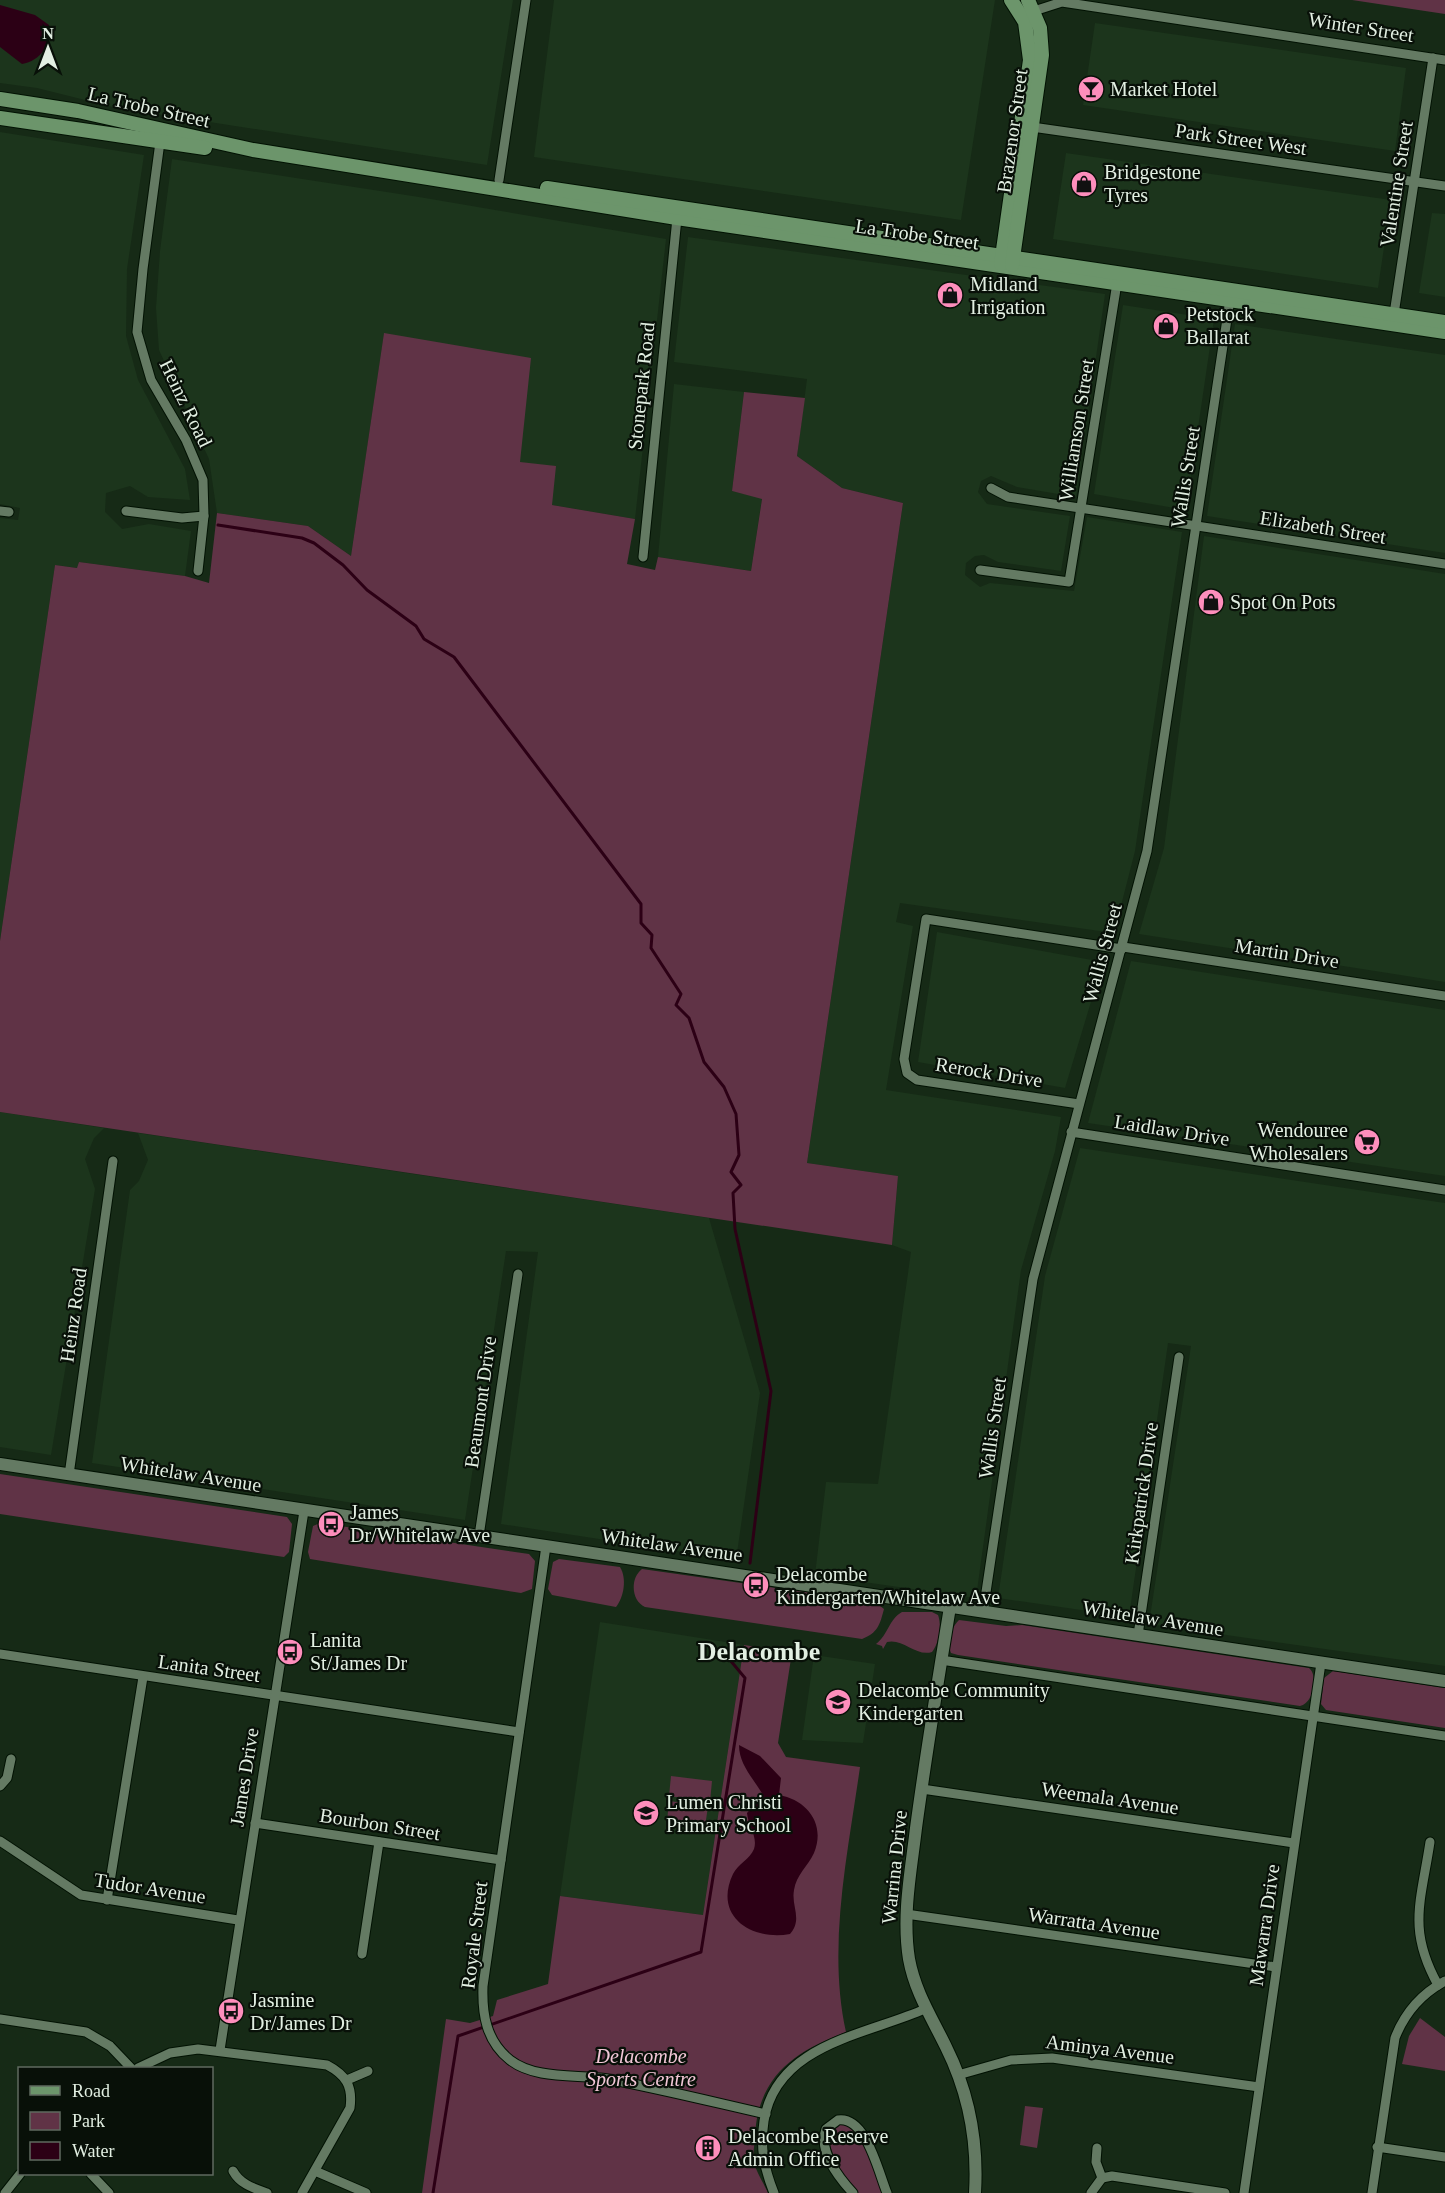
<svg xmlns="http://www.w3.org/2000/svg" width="1445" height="2193" viewBox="0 0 1445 2193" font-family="Georgia,serif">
	<rect width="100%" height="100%" fill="#162a16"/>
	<g fill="#1c351c">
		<polygon points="0,0 513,0 487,165 113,107 37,88 0,83"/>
		<polygon points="554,0 995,0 961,220 534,157"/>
		<polygon points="1095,23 1406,68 1395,151 1083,105"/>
		<polygon points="0,132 144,155 127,269 126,336 138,380 185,469 190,500 148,497 130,486 106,493 105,512 122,529 149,524 191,531 185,576 79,562 78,568 55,565 0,941 0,518 18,520 20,508 0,504"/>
		<polygon points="1066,153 1391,200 1378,288 1053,239"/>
		<polygon points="172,159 419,197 666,239 635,519 552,505 520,462 384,334 351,556 308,526 217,513 209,459 159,350 156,308 160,251"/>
		<polygon points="1432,213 1445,214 1445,297 1419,293"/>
		<polygon points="688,237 1105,294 1076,497 1017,487 991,476 981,481 978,492 987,504 1070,516 1061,571 998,562 984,555 975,556 966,563 965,575 980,587 990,583 1074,591 1087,517 1182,532 1135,851 1114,933 900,903 896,922 913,926 886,1090 1061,1117 1055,1151 1021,1270 976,1598 815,1575 826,1482 878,1484 911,1252 892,1245 898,1176 807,1163 903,503 842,488 797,456 807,379 674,362"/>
		<polygon points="1123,305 1214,319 1186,510 1094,494"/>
		<polygon points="1235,324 1445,355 1445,553 1207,516"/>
		<polygon points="674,384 744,392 732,491 762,498 751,571 658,557"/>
		<polygon points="1204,536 1445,574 1445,982 1139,934 1164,848"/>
		<polygon points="937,932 1103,962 1065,1088 918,1062"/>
		<polygon points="1131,961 1445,1010 1445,1176 1088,1123"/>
		<polygon points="0,1112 104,1128 94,1138 85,1159 95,1189 51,1455 0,1447"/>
		<polygon points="138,1133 709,1218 760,1393 736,1560 501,1524 538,1252 506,1251 465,1520 92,1463 130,1190 139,1181 148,1160"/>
		<polygon points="1080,1148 1445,1203 1445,1666 1149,1624 1191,1346 1168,1343 1129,1617 998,1598 1045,1276"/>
		<polygon points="600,1622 744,1645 703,1915 560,1896"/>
		<polygon points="814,1655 875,1664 863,1743 802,1740"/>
	</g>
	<g fill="#603346">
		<polygon points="1352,0 1445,0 1445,14"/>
		<polygon points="384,333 531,358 520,462 556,466 552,505 635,519 627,564 655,570 658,557 751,571 762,499 732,491 744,392 805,398 797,456 842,488 903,503 807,1163 898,1176 892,1245 0,1112 0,941 55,565 77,568 79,562 185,576 209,583 217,513 308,526 351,556"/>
		<polygon points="0,1474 287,1517 292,1524 289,1552 284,1557 0,1514"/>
		<polygon points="320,1523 529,1554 535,1561 532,1589 521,1593 310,1559 308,1552 313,1526"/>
		<path d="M559,1559L620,1567C627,1578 624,1597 616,1607L552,1595L548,1589L553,1562Z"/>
		<path d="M642,1569L875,1602L884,1609C880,1624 878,1633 862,1639L645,1607C631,1601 630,1578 642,1569Z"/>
		<path d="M902,1612H932L938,1615C942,1625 939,1644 932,1652C916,1657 903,1638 887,1642L883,1649L882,1646L876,1644C888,1635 889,1619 902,1612Z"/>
		<path d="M959,1620L1006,1626L1022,1625L1309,1668C1319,1676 1313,1704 1300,1706L958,1655L951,1653C947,1643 951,1627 959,1620Z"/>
		<path d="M744,1645L792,1652L778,1743L786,1757L860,1767C848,1853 827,1946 846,2032C795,2051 758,2076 755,2136C755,2144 752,2155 754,2163C757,2173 764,2184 768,2193H422L446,2019L470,2023L493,2016L497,2000L548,1984L560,1896L703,1915Z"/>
		<polygon points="1333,1671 1445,1688 1445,1728 1326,1710 1321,1704 1324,1678"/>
		<polygon points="671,1776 712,1781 710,1802 669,1796"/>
		<polygon points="669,1801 708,1806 705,1827 667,1822"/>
		<polygon points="1420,2018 1445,2037 1445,2071 1402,2064 1409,2036"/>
		<polygon points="1025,2106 1043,2108 1037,2148 1020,2145"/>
		<polygon points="848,2123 861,2136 883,2193 857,2193 837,2166 828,2139 835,2125"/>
	</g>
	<g fill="#2c0015">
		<path d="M0,5L35,15L49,25C53,44 40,61 22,64L0,47Z"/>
		<path d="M739,1745L760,1756L781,1778L779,1795C807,1800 826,1824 814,1853C808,1866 796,1875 794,1890C791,1907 803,1919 790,1934C751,1941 713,1916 733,1874C738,1864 750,1859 754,1849C758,1837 748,1825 747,1813L763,1795C754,1779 739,1765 739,1745Z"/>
	</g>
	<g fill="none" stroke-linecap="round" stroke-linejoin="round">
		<g stroke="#2c0015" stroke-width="3">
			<polyline points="218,525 302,538 314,543 343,565 367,590 416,626 424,639 454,657 641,904 641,923 652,935 651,948 681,994 676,1005 689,1018 704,1062 724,1087 736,1114 739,1155 731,1172 741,1185 733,1193 735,1229 771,1391 750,1563"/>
			<polyline points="433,2193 458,2036 701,1952 745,1678 730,1660 733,1643"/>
		</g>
		<defs>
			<g id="minor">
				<polyline points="1034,11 1062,2 1445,60"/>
				<polyline points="1032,127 1445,186"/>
				<polyline points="160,142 143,269 137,332 151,380 186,440 203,480 204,516 198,571"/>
				<polyline points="499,180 526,0"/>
				<polyline points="1394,314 1433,58"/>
				<polyline points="991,488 1008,497 1445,564"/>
				<polyline points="0,511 9,512"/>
				<polyline points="126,511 182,518 204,516"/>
				<polyline points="643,557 677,218"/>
				<polyline points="980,570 1069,582 1117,283"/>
				<polyline points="1123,947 1445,996"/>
				<polyline points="1079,1104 917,1080 907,1073 904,1059 926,919 1122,949"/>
				<polyline points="1071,1132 1445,1190"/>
				<polyline points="69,1475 113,1161"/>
				<polyline points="479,1536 518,1274"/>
				<path d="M546,1546L483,1986C482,2014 486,2041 510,2060C536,2080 577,2074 608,2079C661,2089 713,2102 766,2114"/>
				<polyline points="983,1612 1033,1279 1147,851 1230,299"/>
				<polyline points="1138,1635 1179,1357"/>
				<polyline points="0,1654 519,1732"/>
				<polyline points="941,1660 1445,1736"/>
				<polyline points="0,1786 7,1778 11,1759"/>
				<polyline points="922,1789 1294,1843"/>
				<polyline points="255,1823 501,1860"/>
				<polyline points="0,1841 81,1895 238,1920"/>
				<path d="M1430,1842C1421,1902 1407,1929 1438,1985"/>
				<polyline points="107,1900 143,1677"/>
				<polyline points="906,1914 1276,1967"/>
				<polyline points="362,1954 379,1842"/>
				<polyline points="0,2019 86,2032 110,2046 131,2068"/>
				<polyline points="220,2050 304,1511"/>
				<path d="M138,2068L170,2053L198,2049L327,2065C346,2075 353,2086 350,2108L302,2193"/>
				<polyline points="958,2075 1011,2060 1052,2058 1259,2087"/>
				<polyline points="347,2080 368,2071"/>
				<polyline points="1377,2147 1445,2157"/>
				<path d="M233,2171C240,2184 253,2188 267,2193"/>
				<polyline points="315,2171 366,2193"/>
				<polyline points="91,2174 109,2193"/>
				<polyline points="1102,2178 1112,2176 1225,2193"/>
				<polyline points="5,2193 20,2174"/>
				<path d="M774,2193C764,2168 760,2148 764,2121C776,2044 866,2035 925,2009"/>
				<path d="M853,2193C839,2178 818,2151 826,2129L838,2120C866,2116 878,2171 887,2193"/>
				<polyline points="1091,2193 1102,2178 1096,2162 1097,2148"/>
				<polyline points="1244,2193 1321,1663"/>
				<path d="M1372,2193L1395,2038C1405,2012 1421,1994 1445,1981"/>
			</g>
			<g id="tertiary">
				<polyline points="0,1464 1445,1681"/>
				<path d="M950,1607C938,1680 926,1754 916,1828C911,1871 902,1915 909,1959C915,1992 932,2018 946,2047C969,2093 978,2143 975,2193"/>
			</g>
			<g id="secondary">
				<polyline points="0,99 78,111 253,150 677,218 1445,332"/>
				<polyline points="0,118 205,148"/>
				<polyline points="547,188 1445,322"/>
				<polyline points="1001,264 1030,60 1025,22 1011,0"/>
				<polyline points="1012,265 1042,55 1040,28 1028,0"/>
			</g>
		</defs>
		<use href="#minor" stroke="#021203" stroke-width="11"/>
		<use href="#tertiary" stroke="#021203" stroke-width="14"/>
		<use href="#secondary" stroke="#021203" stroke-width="16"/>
		<use href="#minor" stroke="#647a63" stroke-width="9"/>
		<use href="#tertiary" stroke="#647a63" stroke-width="12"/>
		<use href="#secondary" stroke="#6c956b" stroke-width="14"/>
	</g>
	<defs>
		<symbol id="bar-disc" viewBox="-11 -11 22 22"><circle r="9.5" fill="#fe8ebc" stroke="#081008"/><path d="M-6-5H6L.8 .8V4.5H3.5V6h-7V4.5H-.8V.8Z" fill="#111"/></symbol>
		<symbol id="shop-disc" viewBox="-11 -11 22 22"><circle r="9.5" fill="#fe8ebc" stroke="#081008"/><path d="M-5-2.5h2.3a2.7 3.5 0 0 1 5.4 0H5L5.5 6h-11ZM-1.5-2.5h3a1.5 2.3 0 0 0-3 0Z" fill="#111"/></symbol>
		<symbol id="supermarket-disc" viewBox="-11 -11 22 22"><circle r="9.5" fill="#fe8ebc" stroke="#081008"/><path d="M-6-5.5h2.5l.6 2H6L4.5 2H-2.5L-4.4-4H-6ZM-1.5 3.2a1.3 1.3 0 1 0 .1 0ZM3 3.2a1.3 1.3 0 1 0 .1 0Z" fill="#111"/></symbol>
		<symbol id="bus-disc" viewBox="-11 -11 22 22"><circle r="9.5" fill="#fe8ebc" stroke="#081008"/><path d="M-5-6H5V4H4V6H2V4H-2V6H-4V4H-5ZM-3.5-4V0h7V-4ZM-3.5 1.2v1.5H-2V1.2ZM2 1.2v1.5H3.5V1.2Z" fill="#111"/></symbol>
		<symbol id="school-disc" viewBox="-11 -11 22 22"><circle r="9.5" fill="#fe8ebc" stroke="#081008"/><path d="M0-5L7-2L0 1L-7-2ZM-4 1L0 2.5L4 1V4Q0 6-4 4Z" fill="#111"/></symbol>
		<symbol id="building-disc" viewBox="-11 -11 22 22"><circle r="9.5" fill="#fe8ebc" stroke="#081008"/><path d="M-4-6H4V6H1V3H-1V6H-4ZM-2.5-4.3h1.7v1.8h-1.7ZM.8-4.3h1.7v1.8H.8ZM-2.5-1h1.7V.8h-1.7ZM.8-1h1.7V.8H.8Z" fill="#111"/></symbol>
	</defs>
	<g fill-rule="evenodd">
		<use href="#bar-disc" x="1076" y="74" width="30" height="30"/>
		<use href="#shop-disc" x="1069" y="169" width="30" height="30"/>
		<use href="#shop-disc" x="935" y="280" width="30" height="30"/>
		<use href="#shop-disc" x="1151" y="311" width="30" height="30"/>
		<use href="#shop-disc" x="1196" y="587" width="30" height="30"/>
		<use href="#supermarket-disc" x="1352" y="1127" width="30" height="30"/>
		<use href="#bus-disc" x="316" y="1509" width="30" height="30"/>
		<use href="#bus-disc" x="741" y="1570" width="30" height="30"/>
		<use href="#bus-disc" x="275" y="1637" width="30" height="30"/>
		<use href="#school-disc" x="823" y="1687" width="30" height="30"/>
		<use href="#school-disc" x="631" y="1798" width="30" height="30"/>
		<use href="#bus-disc" x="216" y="1996" width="30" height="30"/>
		<use href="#building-disc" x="693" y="2133" width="30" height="30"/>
	</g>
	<g text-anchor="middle" stroke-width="4.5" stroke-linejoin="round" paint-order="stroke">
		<g font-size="20" fill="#e2efe2" stroke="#081008">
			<text transform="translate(1361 27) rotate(9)" y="7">Winter Street</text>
			<text transform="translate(149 107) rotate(13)" y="7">La Trobe Street</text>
			<text transform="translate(1012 131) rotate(-82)" y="7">Brazenor Street</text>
			<text transform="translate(1241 139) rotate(8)" y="7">Park Street West</text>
			<text transform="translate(1396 184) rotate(-81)" y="7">Valentine Street</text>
			<text transform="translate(917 234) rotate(8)" y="7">La Trobe Street</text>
			<text transform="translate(641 386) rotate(-84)" y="7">Stonepark Road</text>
			<text transform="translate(186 403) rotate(64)" y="7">Heinz Road</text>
			<text transform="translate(1076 430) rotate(-81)" y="7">Williamson Street</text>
			<text transform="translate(1185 477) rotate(-81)" y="7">Wallis Street</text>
			<text transform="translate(1323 527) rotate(9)" y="7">Elizabeth Street</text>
			<text transform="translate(1102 953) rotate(-75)" y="7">Wallis Street</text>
			<text transform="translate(1287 953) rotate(9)" y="7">Martin Drive</text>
			<text transform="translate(989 1072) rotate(9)" y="7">Rerock Drive</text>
			<text transform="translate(1172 1130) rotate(9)" y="7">Laidlaw Drive</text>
			<text transform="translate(73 1315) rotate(-82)" y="7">Heinz Road</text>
			<text transform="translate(480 1402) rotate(-82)" y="7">Beaumont Drive</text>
			<text transform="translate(992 1428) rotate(-82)" y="7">Wallis Street</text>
			<text transform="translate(191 1474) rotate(9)" y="7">Whitelaw Avenue</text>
			<text transform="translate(1141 1493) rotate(-82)" y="7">Kirkpatrick Drive</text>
			<text transform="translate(672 1545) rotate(8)" y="7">Whitelaw Avenue</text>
			<text transform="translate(1153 1618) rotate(9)" y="7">Whitelaw Avenue</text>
			<text transform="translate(209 1668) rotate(8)" y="7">Lanita Street</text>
			<text transform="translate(244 1777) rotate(-81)" y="7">James Drive</text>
			<text transform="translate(1110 1798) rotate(8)" y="7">Weemala Avenue</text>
			<text transform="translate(380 1824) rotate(9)" y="7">Bourbon Street</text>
			<text transform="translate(894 1867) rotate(-84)" y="7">Warrina Drive</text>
			<text transform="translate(150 1888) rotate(9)" y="7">Tudor Avenue</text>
			<text transform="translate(1094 1923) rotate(8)" y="7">Warratta Avenue</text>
			<text transform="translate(1264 1925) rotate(-82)" y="7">Mawarra Drive</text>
			<text transform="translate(474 1935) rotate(-83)" y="7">Royale Street</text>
			<text transform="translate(1110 2049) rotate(7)" y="7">Aminya Avenue</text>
		</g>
		<g font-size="20" fill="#e2efe2" stroke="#081008" text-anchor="start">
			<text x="1110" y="96">Market Hotel</text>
			<text x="1104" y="179">Bridgestone<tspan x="1104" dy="23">Tyres</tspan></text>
			<text x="970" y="291">Midland<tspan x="970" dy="23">Irrigation</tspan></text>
			<text x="1186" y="321">Petstock<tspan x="1186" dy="23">Ballarat</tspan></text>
			<text x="1230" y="609">Spot On Pots</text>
			<text x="1348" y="1137" text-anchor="end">Wendouree<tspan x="1348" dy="23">Wholesalers</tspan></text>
			<text x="350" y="1519">James<tspan x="350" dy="23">Dr/Whitelaw Ave</tspan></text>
			<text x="776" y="1581">Delacombe<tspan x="776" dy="23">Kindergarten/Whitelaw Ave</tspan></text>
			<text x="310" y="1647">Lanita<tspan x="310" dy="23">St/James Dr</tspan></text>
			<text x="858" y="1697">Delacombe Community<tspan x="858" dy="23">Kindergarten</tspan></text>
			<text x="666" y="1809">Lumen Christi<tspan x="666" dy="23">Primary School</tspan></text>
			<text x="250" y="2007">Jasmine<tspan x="250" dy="23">Dr/James Dr</tspan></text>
			<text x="728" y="2143">Delacombe Reserve<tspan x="728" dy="23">Admin Office</tspan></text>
		</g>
		<g font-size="20" font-style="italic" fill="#f3c7d7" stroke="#081008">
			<text x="641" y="2063">Delacombe<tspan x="641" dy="23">Sports Centre</tspan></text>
		</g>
		<g font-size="26" font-weight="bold" fill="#e2efe2" stroke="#081008">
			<text x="759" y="1660">Delacombe</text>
		</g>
	</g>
	<rect x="18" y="2067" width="195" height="108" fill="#081008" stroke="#5f695f" stroke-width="1.5"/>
	<rect x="30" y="2086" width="30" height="9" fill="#6c956b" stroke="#5f695f" stroke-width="1.5"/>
	<text x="72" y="2097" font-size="18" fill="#e2efe2">Road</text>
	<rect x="30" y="2112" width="30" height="18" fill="#603346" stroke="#5f695f" stroke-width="1.5"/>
	<text x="72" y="2127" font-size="18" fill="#e2efe2">Park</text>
	<rect x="30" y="2142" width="30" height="18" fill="#2c0015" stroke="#5f695f" stroke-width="1.5"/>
	<text x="72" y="2157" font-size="18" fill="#e2efe2">Water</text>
	<g transform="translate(48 48)" stroke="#081008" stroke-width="4.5" paint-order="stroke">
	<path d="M0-4.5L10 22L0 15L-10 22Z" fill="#e2efe2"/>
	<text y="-9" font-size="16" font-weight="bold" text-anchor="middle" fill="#e2efe2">N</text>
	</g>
</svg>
